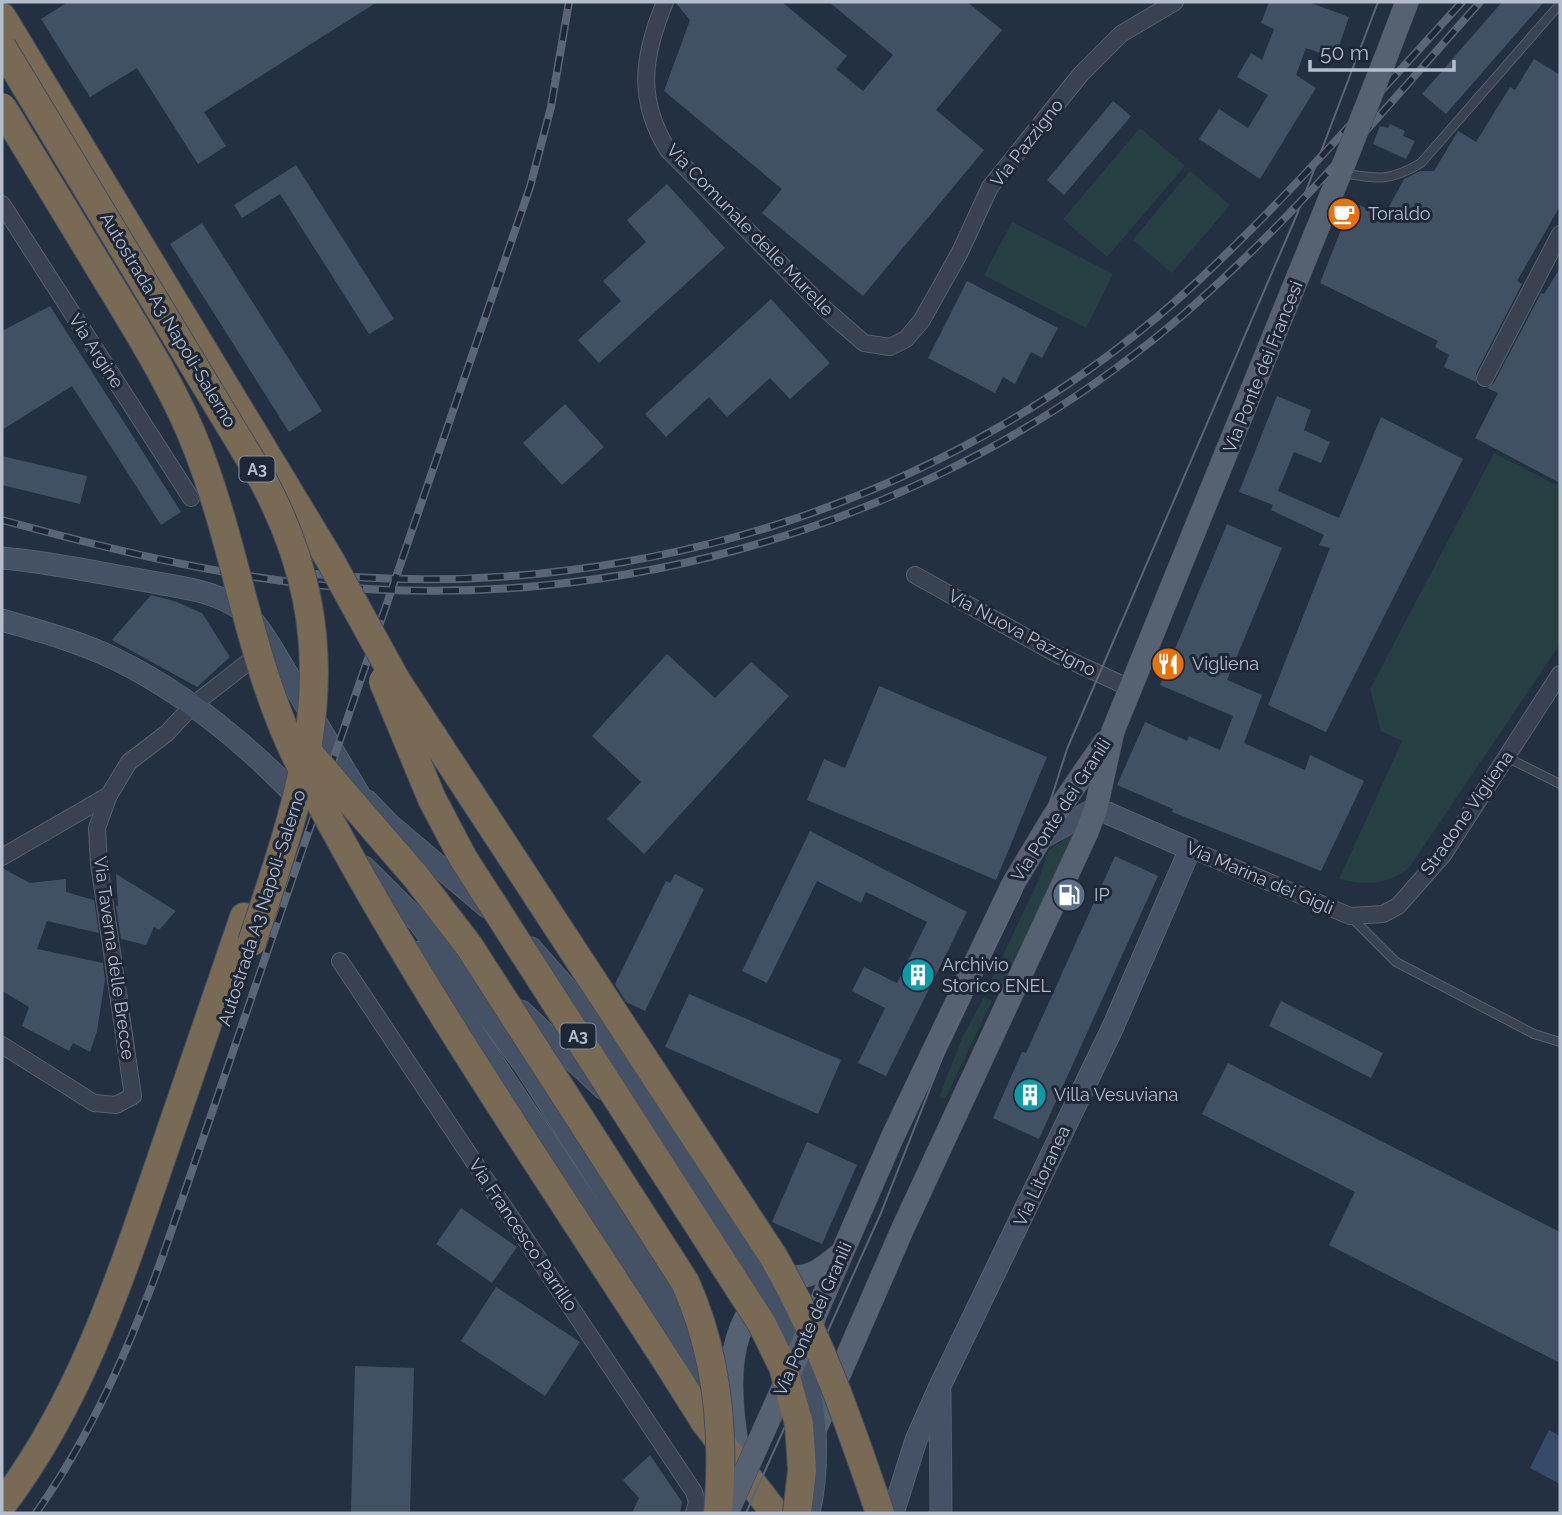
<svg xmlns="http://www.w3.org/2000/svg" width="1562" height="1515" viewBox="0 0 1562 1515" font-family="Raleway,sans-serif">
	<rect width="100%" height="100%" fill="#233042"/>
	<g fill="#253f43">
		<polygon points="1140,128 1185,166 1107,257 1063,219"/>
		<polygon points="1190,171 1230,205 1172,273 1133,240"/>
		<polygon points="1012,222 1113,274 1086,328 984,275"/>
		<path d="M1494,453L1556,485L1560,479V644L1409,868C1385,885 1368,886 1339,879L1402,741L1381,731L1370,689Z"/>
		<polygon points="1074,832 1077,833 1002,993 988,987 1038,881 1048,851"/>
		<polygon points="984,997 992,1001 945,1099 939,1097 962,1038"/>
	</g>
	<polygon fill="#364b6a" points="1549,1430 1560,1436 1560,1484 1530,1468"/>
	<g fill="#425064">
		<polygon points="68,2 377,2 204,112 226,146 198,164 137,68 90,97 41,19"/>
		<polygon points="675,2 782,2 847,56 836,69 863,91 893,55 829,2 967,2 1002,30 936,110 984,150 863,296 762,213 782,189 664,91 690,20"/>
		<polygon points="1269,2 1308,2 1349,17 1335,58 1306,48 1296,75 1316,88 1260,179 1199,139 1219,109 1248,128 1268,95 1237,77 1251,53 1262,60 1274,29 1261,23"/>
		<polygon points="1502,2 1544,2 1446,114 1422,94"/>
		<polygon points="1534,59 1560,75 1560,206 1517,281 1522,284 1476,373 1476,382 1444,367 1449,355 1435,347 1438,341 1320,283 1352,202 1384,216 1404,179 1420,171 1434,171 1458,131 1476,142 1510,87 1515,90"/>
		<polygon points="1113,101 1131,116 1064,195 1047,180"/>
		<polygon points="1390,124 1405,131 1403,136 1415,141 1406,159 1373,144 1380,126 1388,128"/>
		<polygon points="296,165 394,319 369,334 280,194 242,218 234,205"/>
		<polygon points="667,184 725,248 599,363 578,340 621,301 603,281 646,242 627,220"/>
		<polygon points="202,223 322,411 289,432 170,244"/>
		<polygon points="1560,268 1560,483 1475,438 1498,393 1487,388 1494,383 1541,293 1544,294"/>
		<polygon points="967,281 1058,328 1042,358 1031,352 1015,384 1003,377 995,393 928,358"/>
		<polygon points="771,299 830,363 790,399 770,378 727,417 709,397 666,437 645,414"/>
		<polygon points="50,306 181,512 161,525 72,386 2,430 2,331"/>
		<polygon points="1277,396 1311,410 1304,430 1330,442 1321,463 1294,452 1278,491 1339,518 1381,417 1463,459 1326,732 1268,705 1330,548 1319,545 1324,535 1271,510 1273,505 1239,492"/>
		<polygon points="565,404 604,447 562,485 523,443"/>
		<polygon points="2,456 87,476 80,504 2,485"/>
		<polygon points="1227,524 1282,548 1227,680 1262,695 1244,743 1305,770 1310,755 1364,781 1321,871 1172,812 1173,809 1117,785 1145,722 1187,741 1189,736 1220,750 1233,716 1160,685"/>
		<polygon points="151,595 174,601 202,613 230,657 197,687 112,640"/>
		<polygon points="667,654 715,698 751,662 789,696 644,854 607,819 641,782 592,736"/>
		<polygon points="879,686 1047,757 996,880 807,800 824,759 845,768"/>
		<polygon points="810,831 967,912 886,1076 858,1063 885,1008 852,991 864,967 897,983 927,922 866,892 861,903 817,881 767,983 742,971"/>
		<polygon points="1115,856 1158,876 1039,1139 993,1118 1022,1052 1026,1053"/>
		<polygon points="2,868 30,883 66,879 66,892 94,900 99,933 47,921 37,949 103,963 105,980 97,1031 90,1052 73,1043 69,1051 22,1026 29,1007 2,991"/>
		<polygon points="116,874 176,911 159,930 154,927 146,945 121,939 116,906 118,906"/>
		<polygon points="675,874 704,889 645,1011 626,1002 615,984 666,881 670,883"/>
		<polygon points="689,994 841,1060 818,1114 665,1047"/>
		<polygon points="1281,1001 1383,1053 1371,1078 1269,1026"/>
		<polygon points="1228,1063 1560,1232 1560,1363 1329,1245 1355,1192 1202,1114"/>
		<polygon points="807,1142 857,1165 822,1244 772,1222"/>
		<polygon points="461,1208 517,1247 492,1283 436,1244"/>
		<polygon points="496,1287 580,1342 545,1396 461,1341"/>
		<polygon points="355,1366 414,1368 410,1513 351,1513"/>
		<polygon points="650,1455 682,1502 680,1513 632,1513 639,1498 623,1480"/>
	</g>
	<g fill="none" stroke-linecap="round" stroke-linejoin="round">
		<defs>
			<g id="lane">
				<path d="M1342,173C1377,179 1389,182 1421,163L1560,4"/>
				<polyline points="1506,757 1560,784"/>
				<polyline points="1352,918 1396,962 1534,1034 1560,1042"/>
			</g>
			<g id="street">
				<path d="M665,2C643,55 636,99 668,150L826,310L864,343L890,347L906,339L922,320L960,252L990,187L1081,74L1121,34L1175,2"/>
				<polyline points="2,204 191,498"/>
				<polyline points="1485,378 1560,234"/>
				<polyline points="915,575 1058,655 1130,688"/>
				<polyline points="1190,849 1350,916 1383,914 1398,906 1443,855 1560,674"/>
				<polyline points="2,857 109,795"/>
				<polyline points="340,961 694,1492 697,1502 694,1513"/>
				<polyline points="2,1045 94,1103 116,1105 133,1096 99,864 97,828 109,795 129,762 167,733 193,705 264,650"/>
			</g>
			<g id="secondary">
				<path d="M2,558C49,562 94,572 141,580C171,586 207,589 234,605C250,614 260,630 270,645L363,801"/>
				<path d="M2,620C39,631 78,641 113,658C186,693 248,745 303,803"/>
				<polyline points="367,801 389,824 487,907"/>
				<polyline points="1040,839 1096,808"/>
				<polyline points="364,867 418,921 526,1067 662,1281 699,1347"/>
				<polyline points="531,948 567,989 582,1011"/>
				<polyline points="420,952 655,1305 689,1368 698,1399"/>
				<polyline points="521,1011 604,1089"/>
				<polyline points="940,1392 941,1513"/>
				<polyline points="893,1513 916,1440 940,1386 1112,1029 1190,849 1096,808"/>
			</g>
			<g id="primary">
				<polyline points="1384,62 1407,2"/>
				<polyline points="816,1313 892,1138 1013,884 1054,816 1105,742"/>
				<polyline points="812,1437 903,1228 1087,832 1096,808 1113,731 1343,166"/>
				<path d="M740,1467C731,1402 716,1327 777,1282C785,1276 798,1278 808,1275C821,1271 829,1263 839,1255"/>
			</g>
			<g id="highway">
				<polyline points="2,17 330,560"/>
				<polyline points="669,1365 705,1422 775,1513"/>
				<path d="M2,1505C77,1406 116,1291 156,1174C185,1089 214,1003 244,917"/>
			</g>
		</defs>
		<use href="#lane" stroke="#56606f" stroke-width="10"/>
		<use href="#street" stroke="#56606f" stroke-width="18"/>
		<use href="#secondary" stroke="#56606f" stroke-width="23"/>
		<use href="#primary" stroke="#414b5a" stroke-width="24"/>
		<use href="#highway" stroke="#434d5c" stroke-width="30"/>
		<use href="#lane" stroke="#384251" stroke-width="8"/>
		<use href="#street" stroke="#384251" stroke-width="16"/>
		<use href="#secondary" stroke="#455164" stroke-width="21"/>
		<use href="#primary" stroke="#566171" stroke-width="23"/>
		<use href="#highway" stroke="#786a54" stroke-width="28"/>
		<polyline stroke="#5a6678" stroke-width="2" points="746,1513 881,1213 946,1048 1021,893 1067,749 1298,212 1378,2"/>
		<defs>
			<g id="rail">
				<path d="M2,520C105,548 210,574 317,585C622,616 934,522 1170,326C1284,230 1381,113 1480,2"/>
				<path d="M296,572C622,609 958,504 1199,280C1292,193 1376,96 1462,2"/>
				<path d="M36,1513C92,1434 129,1348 162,1258L530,187L551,107L569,2"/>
			</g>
		</defs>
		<use href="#rail" stroke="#5a6678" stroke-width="8"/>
		<use href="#rail" stroke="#1d2736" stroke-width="5" stroke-dasharray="16" stroke-linecap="butt"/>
		<defs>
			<path id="secondary-bridge" d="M582,1011C633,1087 687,1163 736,1240C760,1278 786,1314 801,1356C817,1405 820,1463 809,1513"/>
			<g id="primary-bridge">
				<polyline points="1343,166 1384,62"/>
				<polyline points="727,1513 815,1316"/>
			</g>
			<g id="highway-bridge">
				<path d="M2,47L264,482C352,648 308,776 252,942"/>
				<path d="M2,107C38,166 74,226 110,285C142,338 176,392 198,450C238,553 250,666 300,764C407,973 542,1167 669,1365"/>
				<path d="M330,560L396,680L773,1256C820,1337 850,1425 880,1513"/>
				<polyline points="383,681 432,799 463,858 762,1324 783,1367 799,1424 802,1470 797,1513"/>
				<path d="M309,753L416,877L469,946L685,1282C718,1355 725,1434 718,1513"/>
			</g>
		</defs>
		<use href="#secondary-bridge" stroke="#56606f" stroke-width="23" stroke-linecap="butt"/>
		<use href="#primary-bridge" stroke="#414b5a" stroke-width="24" stroke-linecap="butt"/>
		<use href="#highway-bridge" stroke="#434d5c" stroke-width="30" stroke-linecap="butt"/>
		<use href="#secondary-bridge" stroke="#455164" stroke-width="21"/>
		<use href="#primary-bridge" stroke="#566171" stroke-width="23"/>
		<use href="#highway-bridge" stroke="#786a54" stroke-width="28"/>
	</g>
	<defs>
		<symbol id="cafe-disc" viewBox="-11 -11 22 22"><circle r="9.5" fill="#e8710a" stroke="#1d2736"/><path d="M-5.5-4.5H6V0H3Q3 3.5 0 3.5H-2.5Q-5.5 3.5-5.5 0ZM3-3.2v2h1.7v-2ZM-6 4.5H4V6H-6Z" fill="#fff"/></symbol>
		<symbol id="restaurant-disc" viewBox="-11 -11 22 22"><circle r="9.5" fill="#e8710a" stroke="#1d2736"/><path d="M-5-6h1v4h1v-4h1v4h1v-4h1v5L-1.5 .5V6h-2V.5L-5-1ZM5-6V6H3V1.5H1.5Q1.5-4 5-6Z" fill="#fff"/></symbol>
		<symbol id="fuel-disc" viewBox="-11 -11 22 22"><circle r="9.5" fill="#5c6f8a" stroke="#1d2736"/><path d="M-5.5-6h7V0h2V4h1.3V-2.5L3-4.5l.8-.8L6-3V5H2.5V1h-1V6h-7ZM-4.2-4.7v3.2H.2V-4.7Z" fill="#fff"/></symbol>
		<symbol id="building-disc" viewBox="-11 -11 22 22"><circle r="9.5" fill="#0f9aa8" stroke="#1d2736"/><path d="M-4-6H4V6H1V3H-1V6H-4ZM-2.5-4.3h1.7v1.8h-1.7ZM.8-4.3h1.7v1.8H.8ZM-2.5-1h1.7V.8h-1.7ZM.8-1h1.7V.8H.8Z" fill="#fff"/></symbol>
	</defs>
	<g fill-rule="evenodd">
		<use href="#cafe-disc" x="1325" y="195" width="38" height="38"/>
		<use href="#restaurant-disc" x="1149" y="645" width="38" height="38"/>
		<use href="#fuel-disc" x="1050" y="876" width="38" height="38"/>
		<use href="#building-disc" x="899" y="956" width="38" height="38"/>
		<use href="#building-disc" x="1011" y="1076" width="38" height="38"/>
	</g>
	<g text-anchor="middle" stroke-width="6" stroke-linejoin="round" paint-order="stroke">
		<g fill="#1d2736" stroke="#87909f" stroke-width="2">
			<rect x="239.5" y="456.5" width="35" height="25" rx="5"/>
			<rect x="560.5" y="1023.5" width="35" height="25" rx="5"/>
		</g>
		<g font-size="16" font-weight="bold" fill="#b4bdcc">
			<text x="257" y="475">A3</text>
			<text x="578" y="1042">A3</text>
		</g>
		<g font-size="18" fill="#b4bdcc" stroke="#1d2736">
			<text transform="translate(1027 143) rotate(-52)" y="6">Via Pazzigno</text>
			<text transform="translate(750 230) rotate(46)" y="6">Via Comunale delle Murelle</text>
			<text transform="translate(168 320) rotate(59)" y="6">Autostrada A3 Napoli-Salerno</text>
			<text transform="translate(96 351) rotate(57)" y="6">Via Argine</text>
			<text transform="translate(1263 367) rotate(-68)" y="6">Via Ponte dei Francesi</text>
			<text transform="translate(1022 633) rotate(28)" y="6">Via Nuova Pazzigno</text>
			<text transform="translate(1061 810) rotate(-57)" y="6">Via Ponte dei Granili</text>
			<text transform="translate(1467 813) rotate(-55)" y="6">Stradone Vigliena</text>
			<text transform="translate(1260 878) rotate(23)" y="6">Via Marina dei Gigli</text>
			<text transform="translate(262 908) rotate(-72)" y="6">Autostrada A3 Napoli-Salerno</text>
			<text transform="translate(114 958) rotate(82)" y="6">Via Taverna delle Brecce</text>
			<text transform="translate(1042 1176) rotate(-65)" y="6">Via Litoranea</text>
			<text transform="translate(523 1235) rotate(56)" y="6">Via Francesco Parrillo</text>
			<text transform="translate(813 1319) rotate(-66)" y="6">Via Ponte dei Granili</text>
		</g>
		<g font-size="18" fill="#b4bdcc" stroke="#1d2736" text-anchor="start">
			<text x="1368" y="220">Toraldo</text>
			<text x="1192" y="670">Vigliena</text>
			<text x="1094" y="901">IP</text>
			<text x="942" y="971">Archivio<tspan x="942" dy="21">Storico ENEL</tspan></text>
			<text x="1054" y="1101">Villa Vesuviana</text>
		</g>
	</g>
	<rect width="1562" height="1515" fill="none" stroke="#b4bdcc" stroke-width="7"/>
	<path d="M1310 60v10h144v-10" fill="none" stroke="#b4bdcc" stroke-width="3.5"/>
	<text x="1320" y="60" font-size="21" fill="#b4bdcc" stroke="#1d2736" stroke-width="5" paint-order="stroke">50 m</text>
</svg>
